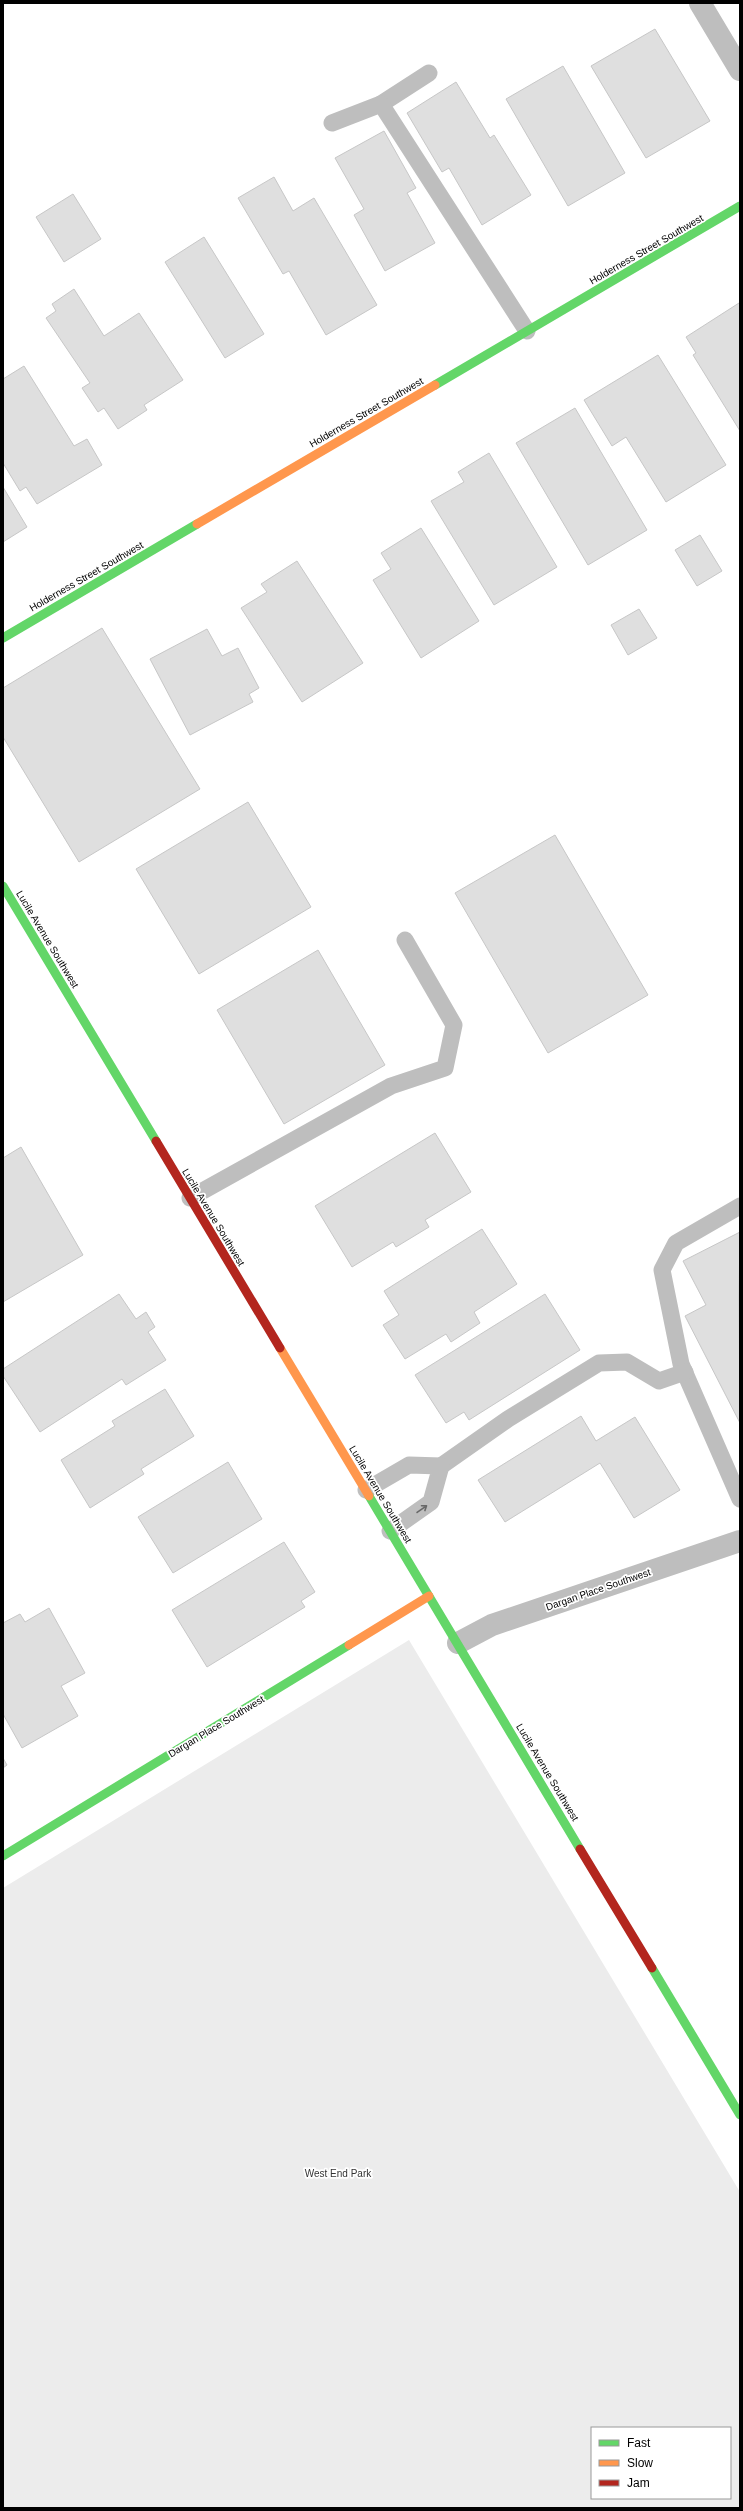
<svg xmlns="http://www.w3.org/2000/svg" width="743" height="2511" viewBox="0 0 743 2511" font-family="Helvetica,sans-serif">
	<rect width="100%" height="100%" fill="#fff"/>
	<path fill="#ececec" fill-rule="evenodd" d="M409,1640L740,2192V2508H3V1888ZM592,2428H730V2498H592Z"/>
	<g fill="#dfdfdf" stroke="#c7c7c7">
		<polygon points="655,29 710,121 646,158 591,66"/>
		<polygon points="563,66 625,173 568,206 506,99"/>
		<polygon points="456,82 490,138 494,135 531,195 482,225 449,168 442,172 407,113"/>
		<polygon points="384,131 416,188 407,193 435,243 385,271 354,215 364,209 335,158"/>
		<polygon points="274,177 293,211 314,198 377,305 326,335 289,271 283,274 238,198"/>
		<polygon points="73,194 101,239 64,262 36,217"/>
		<polygon points="204,237 264,334 225,358 165,262"/>
		<polygon points="74,289 104,336 139,313 183,380 144,405 147,410 118,429 104,408 98,412 82,388 90,383 46,318 56,311 52,304"/>
		<polygon points="739,303 740,305 740,431 693,355 696,353 686,337"/>
		<polygon points="658,355 726,465 666,502 626,437 612,446 584,400"/>
		<polygon points="24,366 74,446 87,439 102,465 37,504 26,487 20,491 3,463 3,379"/>
		<polygon points="575,408 647,530 588,565 516,443"/>
		<polygon points="489,453 557,567 494,605 431,501 464,482 458,472"/>
		<polygon points="3,487 27,527 3,542"/>
		<polygon points="421,528 479,621 421,658 373,580 391,569 381,553"/>
		<polygon points="700,535 722,571 697,586 675,550"/>
		<polygon points="297,561 363,663 302,702 241,608 267,592 261,584"/>
		<polygon points="639,609 657,638 628,655 611,625"/>
		<polygon points="102,628 200,789 79,862 3,737 3,688"/>
		<polygon points="207,629 222,656 238,648 259,688 249,694 253,702 190,735 150,659"/>
		<polygon points="248,802 311,907 199,974 136,869"/>
		<polygon points="555,835 648,995 548,1053 455,893"/>
		<polygon points="318,950 385,1065 284,1124 217,1010"/>
		<polygon points="435,1133 471,1192 425,1220 429,1227 396,1247 393,1242 352,1267 315,1206"/>
		<polygon points="21,1147 83,1255 3,1302 3,1158"/>
		<polygon points="482,1229 517,1284 474,1312 480,1323 451,1342 446,1334 405,1359 383,1325 399,1315 384,1291"/>
		<polygon points="740,1232 739,1296 740,1423 685,1316 706,1305 683,1261"/>
		<polygon points="119,1294 136,1319 146,1312 155,1327 148,1332 166,1360 126,1385 122,1379 40,1432 3,1376 3,1369"/>
		<polygon points="545,1294 580,1350 469,1420 464,1412 446,1423 415,1375"/>
		<polygon points="165,1389 194,1436 141,1469 144,1474 90,1508 61,1460 115,1426 112,1421"/>
		<polygon points="581,1416 596,1441 635,1417 680,1490 634,1518 600,1463 505,1522 478,1480"/>
		<polygon points="228,1462 262,1519 173,1573 138,1517"/>
		<polygon points="284,1542 315,1592 301,1601 305,1607 207,1667 172,1610"/>
		<polygon points="49,1608 85,1673 61,1686 78,1716 22,1748 3,1714 3,1623 20,1614 25,1622"/>
		<polygon points="3,1758 7,1765 3,1768"/>
	</g>
	<g fill="none" stroke-linecap="round" stroke-linejoin="round">
		<g stroke="#bebebe" stroke-width="17">
			<polyline points="381,104 429,73"/>
			<polyline points="332,123 381,104 527,331"/>
			<polyline points="190,1198 391,1086 445,1068 454,1025 405,940"/>
			<polyline points="740,1206 676,1243 662,1270 681,1364 740,1499"/>
			<polyline points="441,1466 508,1419 599,1363 627,1362 659,1381 685,1372"/>
			<polyline points="366,1490 409,1465 441,1466 431,1502 390,1531"/>
		</g>
		<g stroke="#bebebe" stroke-width="22">
			<polyline points="700,3 740,70"/>
			<polyline points="458,1643 492,1625 740,1541"/>
		</g>
		<g stroke="#63d668" stroke-width="9">
			<polyline points="435,385 740,206"/>
			<polyline points="3,638 197,524"/>
			<polyline points="3,886 156,1141"/>
			<polyline points="369,1496 580,1849"/>
			<polyline points="3,1856 349,1645"/>
			<polyline points="652,1968 740,2115"/>
		</g>
		<g stroke="#ff974d" stroke-width="9">
			<polyline points="197,524 435,385"/>
			<polyline points="280,1348 369,1496"/>
			<polyline points="349,1645 429,1596"/>
		</g>
		<g stroke="#b3261e" stroke-width="9">
			<polyline points="156,1141 280,1348"/>
			<polyline points="580,1849 652,1968"/>
		</g>
	</g>
	<defs><path id="oneway-shaft" d="M-6 0H5M1.5-3L5.5 0L1.5 3" fill="none" stroke-width="1.6" stroke-linecap="round" stroke-linejoin="round"/></defs>
	<use stroke="#686868" href="#oneway-shaft" transform="translate(422 1509) rotate(-35)"/>
	<g text-anchor="middle" stroke-width="3.5" stroke-linejoin="round" paint-order="stroke">
		<g font-size="10" fill="#000" stroke="#fff">
			<text transform="translate(646 249) rotate(-30)" y="4">Holderness Street Southwest</text>
			<text transform="translate(366 412) rotate(-30)" y="4">Holderness Street Southwest</text>
			<text transform="translate(86 576) rotate(-30)" y="4">Holderness Street Southwest</text>
			<text transform="translate(48 939) rotate(59)" y="4">Lucile Avenue Southwest</text>
			<text transform="translate(214 1217) rotate(59)" y="4">Lucile Avenue Southwest</text>
			<text transform="translate(381 1494) rotate(59)" y="4">Lucile Avenue Southwest</text>
			<text transform="translate(598 1589) rotate(-19)" y="4">Dargan Place Southwest</text>
			<text transform="translate(216 1726) rotate(-31)" y="4">Dargan Place Southwest</text>
			<text transform="translate(548 1772) rotate(59)" y="4">Lucile Avenue Southwest</text>
		</g>
		<g font-size="10" fill="#333" stroke="#fff">
			<text x="338" y="2177">West End Park</text>
		</g>
	</g>
	<rect width="743" height="2511" fill="none" stroke="#000000" stroke-width="8"/>
	<rect x="591" y="2427" width="140" height="72" fill="#ffffff" stroke="#999999"/>
	<rect x="599" y="2440" width="20" height="6" fill="#63d668" stroke="#999999"/>
	<text x="627" y="2447" font-size="12" fill="#000000">Fast</text>
	<rect x="599" y="2460" width="20" height="6" fill="#ff974d" stroke="#999999"/>
	<text x="627" y="2467" font-size="12" fill="#000000">Slow</text>
	<rect x="599" y="2480" width="20" height="6" fill="#b3261e" stroke="#999999"/>
	<text x="627" y="2487" font-size="12" fill="#000000">Jam</text>
</svg>
